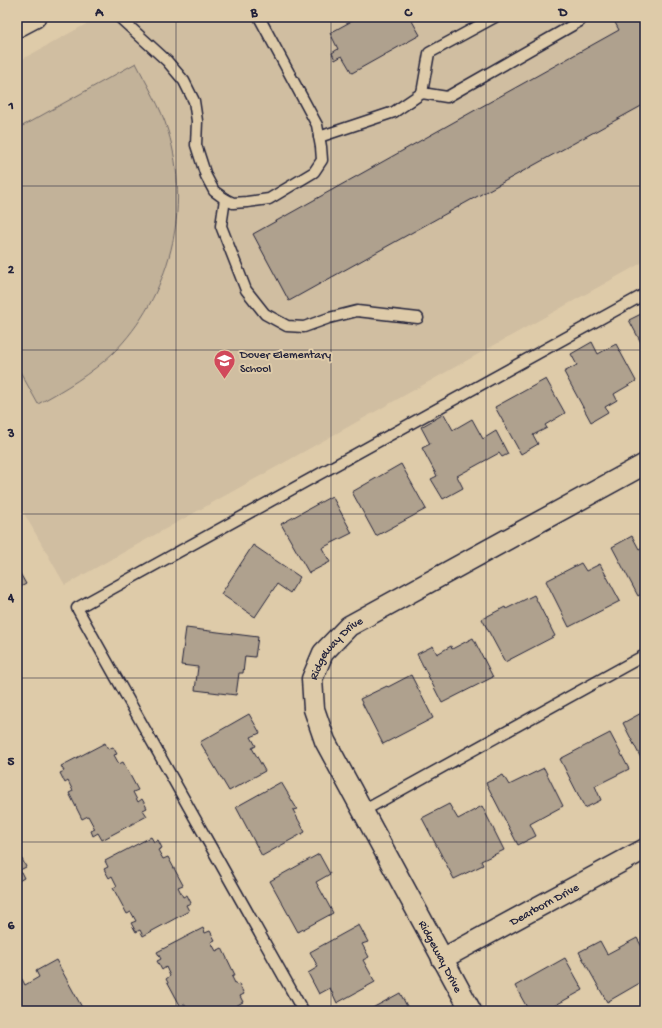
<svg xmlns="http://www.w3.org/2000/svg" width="662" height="1028" viewBox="0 0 662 1028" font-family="'Gochi Hand',sans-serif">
	<rect width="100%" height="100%" fill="#decba9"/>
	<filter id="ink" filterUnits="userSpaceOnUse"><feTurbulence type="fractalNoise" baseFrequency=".025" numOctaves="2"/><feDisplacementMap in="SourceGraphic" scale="8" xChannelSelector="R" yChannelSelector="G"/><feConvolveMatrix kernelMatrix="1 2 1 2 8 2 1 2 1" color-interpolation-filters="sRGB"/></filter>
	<g filter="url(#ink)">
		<polygon fill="#d0bea1" points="99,17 645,17 645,261 65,585 17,501 17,62"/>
		<path fill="#c2b299" stroke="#726a6a" d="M136,63C147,85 161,107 168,131C192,209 170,296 113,353C91,374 65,389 38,404L17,366V129Z"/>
		<g fill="#afa18e" stroke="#22223b">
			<polygon points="359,17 419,17 412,21 420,35 352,73 342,56 335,60 332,53 338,49 330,33"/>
			<polygon points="612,17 645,17 645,104 438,218 289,301 253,234 619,30"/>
			<polygon points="645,312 645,350 629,320"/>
			<polygon points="592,342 598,354 616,344 636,381 614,394 617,400 605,407 608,412 591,422 564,372 577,365 571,354"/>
			<polygon points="546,379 565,413 545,425 547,428 533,435 538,444 521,454 495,407"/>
			<polygon points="444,414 453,430 472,419 483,439 496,431 508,454 502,457 499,453 457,476 463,488 443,499 431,479 437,476 422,448 430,444 421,427"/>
			<polygon points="401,464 426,509 376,536 352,492"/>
			<polygon points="332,496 352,533 322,548 330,562 309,573 281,524"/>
			<polygon points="632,536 639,549 645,546 645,592 638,596 612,547"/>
			<polygon points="253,545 300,577 290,593 277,584 255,617 221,594"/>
			<polygon points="581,563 586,571 600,564 620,601 569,627 546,581"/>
			<polygon points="17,568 26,584 17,589"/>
			<polygon points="534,595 555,636 505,662 482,619 505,607 506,609"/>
			<polygon points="186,628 258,637 255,657 245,656 243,673 239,673 236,695 195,690 198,667 181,665"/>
			<polygon points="473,638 493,677 442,703 417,654 433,646 437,654 451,646 452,649"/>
			<polygon points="411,675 433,718 383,744 360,699 387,686 388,687"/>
			<polygon points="645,711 645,766 623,723"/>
			<polygon points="249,714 260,733 251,737 256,746 252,748 265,771 229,791 200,742"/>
			<polygon points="610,733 629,769 595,786 601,800 585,808 560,759"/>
			<polygon points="105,743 108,749 113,747 117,754 114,755 119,764 123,762 138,790 133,792 138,802 142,799 147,808 143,810 147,816 102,840 98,833 93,836 91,831 95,829 88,816 82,819 69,793 73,791 68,781 65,783 60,773 64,771 61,766"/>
			<polygon points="544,768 563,806 530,824 536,836 518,845 486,783 503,775 509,785"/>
			<polygon points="281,782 297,809 293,810 305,832 262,856 236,807"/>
			<polygon points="449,804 458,819 482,806 504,850 481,861 483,865 454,879 422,818"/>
			<polygon points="151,837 154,842 158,840 162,848 158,850 163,859 168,857 183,885 178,887 183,897 187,895 191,903 186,905 189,911 143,936 140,930 136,932 131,923 136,921 131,912 127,914 113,888 117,886 112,876 109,878 104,869 108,867 105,861"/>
			<polygon points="319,854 330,874 316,882 333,913 298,932 270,881"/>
			<polygon points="22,859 26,867 20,870 24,878 17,882 17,861"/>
			<polygon points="359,925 368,942 362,944 369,957 363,960 375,982 337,1003 330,988 319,994 308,973 318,967 310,952"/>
			<polygon points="203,928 205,933 210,931 215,940 211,942 216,951 222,948 235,975 232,977 236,985 239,984 244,994 240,996 243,1002 227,1011 189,1011 185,1004 181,1007 166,979 170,976 166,967 162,970 157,961 161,959 157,952"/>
			<polygon points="637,938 645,952 645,980 607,1002 579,952 600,941 607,954"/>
			<polygon points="565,958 583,990 554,1006 557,1011 529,1011 515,986"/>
			<polygon points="56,960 84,1011 17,1011 17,981 22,979 25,985 39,977 36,971"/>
			<polygon points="400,993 409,1010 406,1011 367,1011"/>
		</g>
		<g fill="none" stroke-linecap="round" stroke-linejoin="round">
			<defs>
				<g id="service">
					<polyline points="119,17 167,61 184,81 194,101 197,121 196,145 206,176 214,191 225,199 233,203 247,202 269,199 314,172 322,160 321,147 317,125 259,17"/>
					<polyline points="422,93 429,53 495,17"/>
					<polyline points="319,137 394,112 422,93 447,97 580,21 577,17"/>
					<polyline points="225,199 221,226 246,290 265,314 287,326 304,327 329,318 357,311 418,318"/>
					<polyline points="363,811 645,655"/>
					<polyline points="303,1011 77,608 645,294"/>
				</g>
				<g id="minor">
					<path id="s1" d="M442,959L645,849"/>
					<path id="s2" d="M471,1011L325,741L314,709L312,679L323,653L349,626L645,464"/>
				</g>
				<polyline id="tertiary" points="17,26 34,17"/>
			</defs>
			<use href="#service" stroke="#22223b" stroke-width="13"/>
			<use href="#minor" stroke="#22223b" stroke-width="23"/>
			<use href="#tertiary" stroke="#22223b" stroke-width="25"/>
			<use href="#service" stroke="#decba9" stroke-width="10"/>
			<use href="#minor" stroke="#decba9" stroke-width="20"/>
			<use href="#tertiary" stroke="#decba9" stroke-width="22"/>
		</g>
	</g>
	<path fill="none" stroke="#22223b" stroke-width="1" stroke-opacity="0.55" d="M176,17V1011M331,17V1011M486,17V1011M17,186H645M17,350H645M17,514H645M17,678H645M17,842H645"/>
	<defs>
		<symbol id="school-pin" viewBox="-11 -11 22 30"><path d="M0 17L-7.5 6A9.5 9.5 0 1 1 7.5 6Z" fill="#d1495b" stroke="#decba9"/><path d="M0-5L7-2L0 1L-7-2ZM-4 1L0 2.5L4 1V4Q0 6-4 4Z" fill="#fff"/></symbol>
	</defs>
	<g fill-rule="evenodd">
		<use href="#school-pin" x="212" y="348" width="25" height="34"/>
	</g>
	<g text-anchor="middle" stroke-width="4" stroke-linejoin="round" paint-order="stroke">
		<g font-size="12" fill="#22223b" stroke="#decba9" text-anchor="start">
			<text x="240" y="358">Dover Elementary<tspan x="240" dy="14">School</tspan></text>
		</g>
		<g font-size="12" fill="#22223b" stroke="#decba9">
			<text dy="4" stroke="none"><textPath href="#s2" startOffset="411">Ridgeway Drive</textPath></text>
			<text dy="4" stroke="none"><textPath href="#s1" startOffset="116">Dearborn Drive</textPath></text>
			<text transform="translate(441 956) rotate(62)" y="4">Ridgeway Drive</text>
		</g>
	</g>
	<rect width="662" height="1028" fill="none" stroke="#decba9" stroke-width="44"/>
	<rect x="22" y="22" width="618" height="984" fill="none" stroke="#22223b" stroke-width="1.5"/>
	<g font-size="13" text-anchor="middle" font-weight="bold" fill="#22223b">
		<text x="99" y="16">A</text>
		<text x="254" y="16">B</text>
		<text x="408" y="16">C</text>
		<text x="563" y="16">D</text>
		<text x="11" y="109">1</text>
		<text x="11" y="273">2</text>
		<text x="11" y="437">3</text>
		<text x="11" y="601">4</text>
		<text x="11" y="765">5</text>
		<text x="11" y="929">6</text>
	</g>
</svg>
